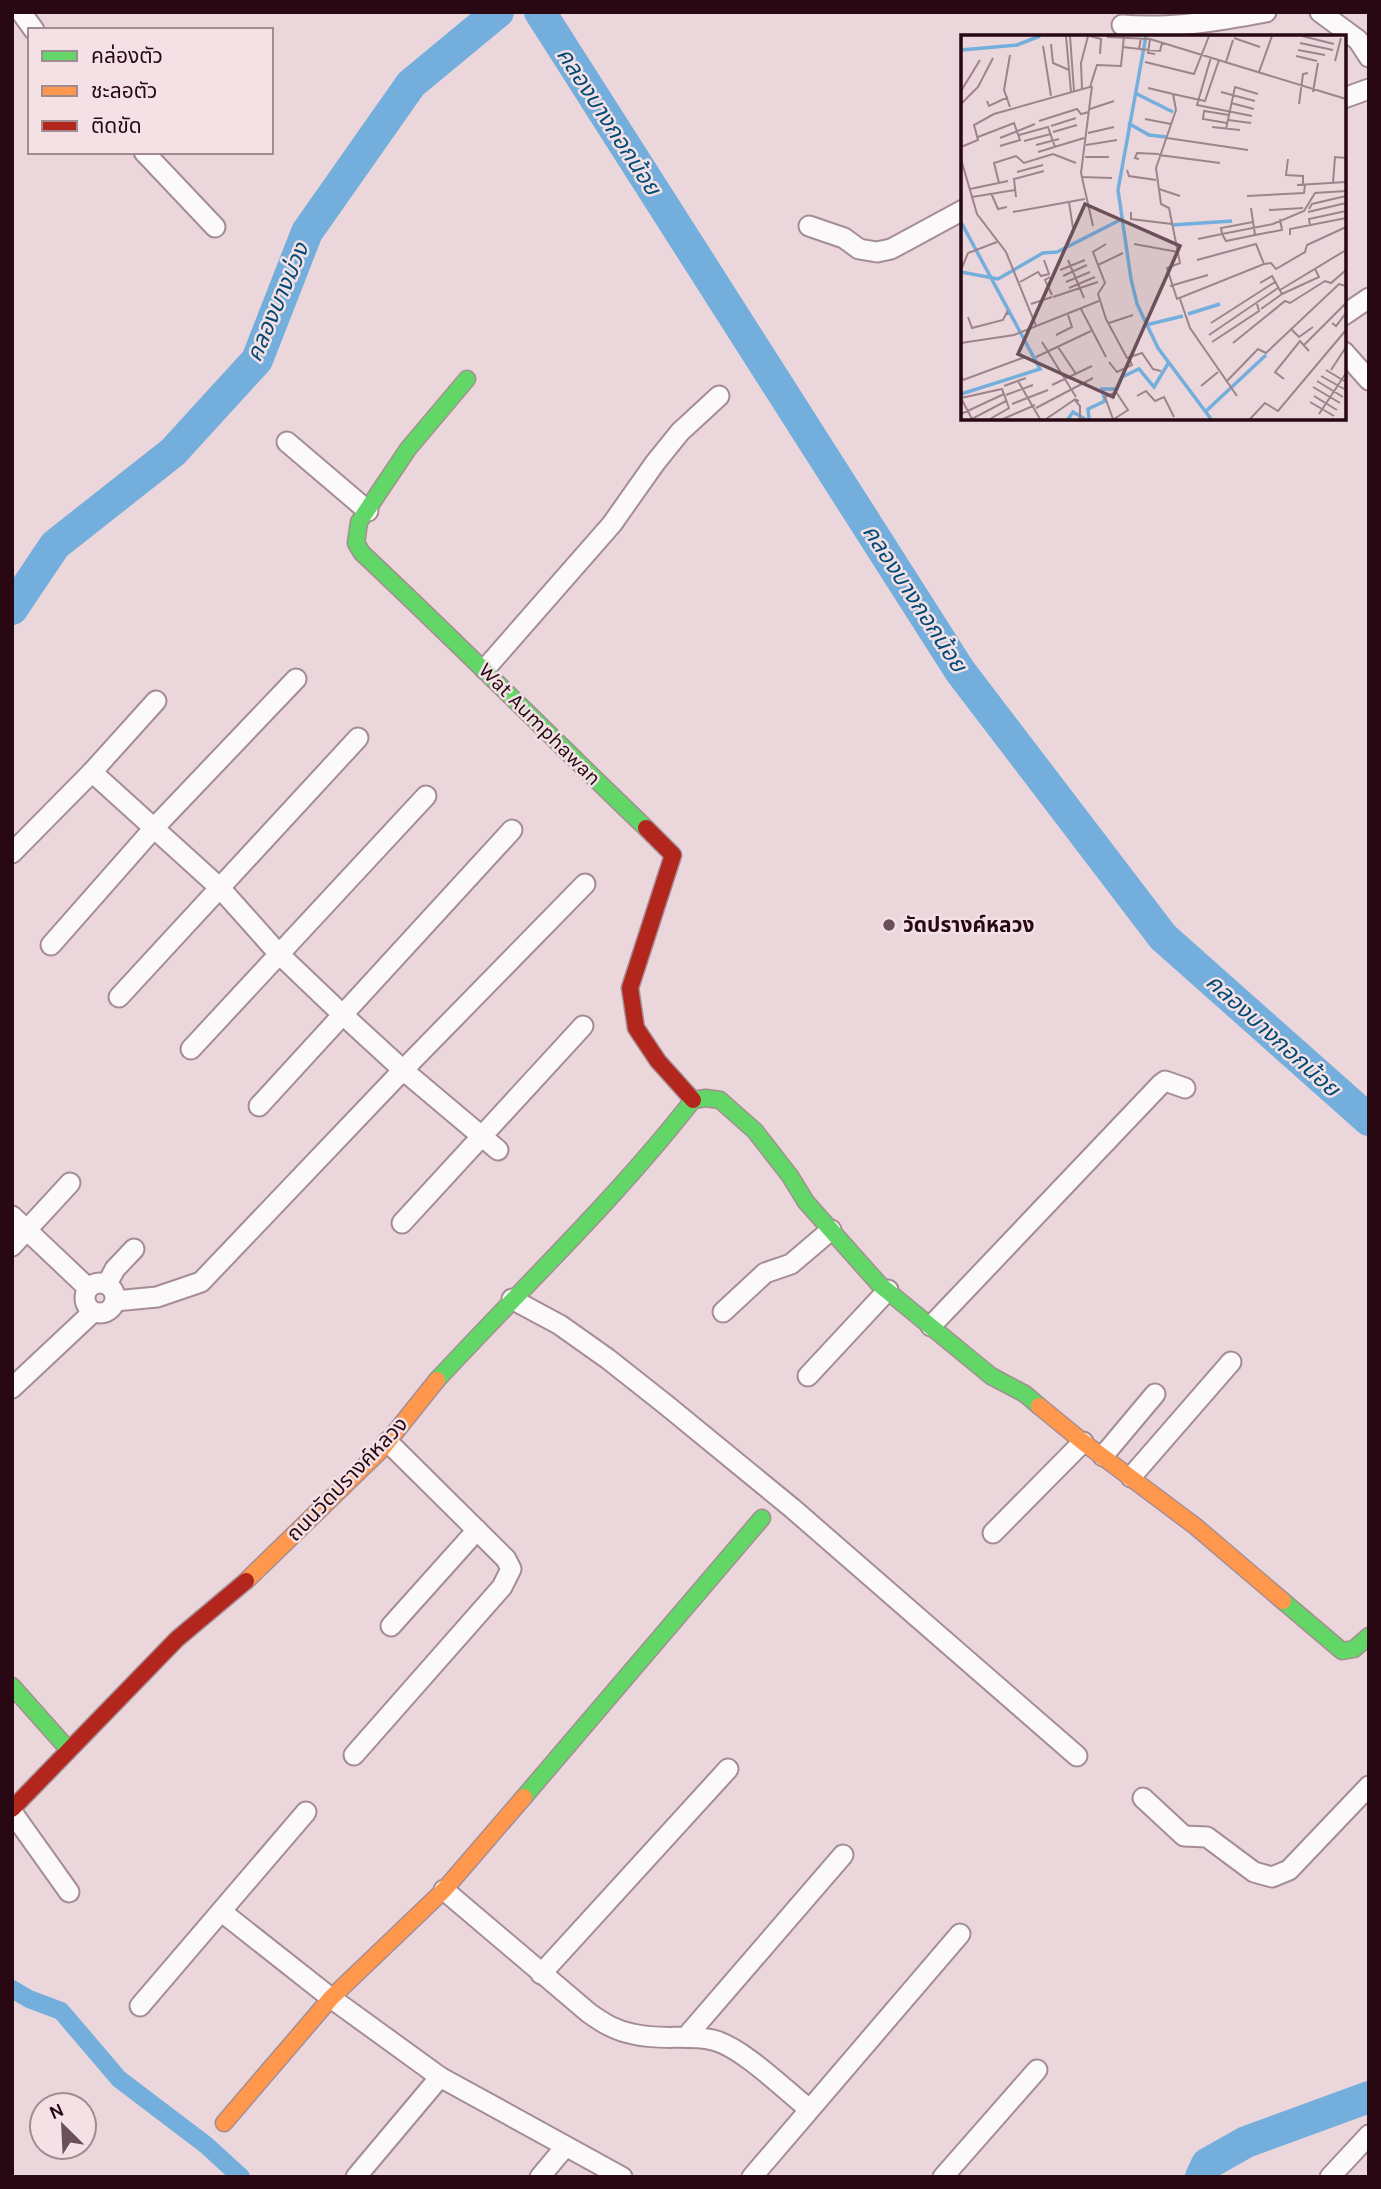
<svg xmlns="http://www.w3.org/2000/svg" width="1381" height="2189" viewBox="0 0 1381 2189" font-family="Karla,'Noto Sans Thai',sans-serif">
	<rect width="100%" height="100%" fill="#ebd7db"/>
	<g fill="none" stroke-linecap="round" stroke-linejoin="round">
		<polyline stroke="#73aedc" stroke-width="18" points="12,1989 29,1999 61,2011 119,2079 206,2145 241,2177"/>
		<g stroke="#73aedc" stroke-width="32">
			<polyline points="540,12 960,671 1163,937 1369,1120"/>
			<polyline points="12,609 55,545 173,452 257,360 307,232 411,84 498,12"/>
			<polyline points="1201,2177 1207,2164 1246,2142 1369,2097"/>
		</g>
		<defs>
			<g id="street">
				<polyline points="21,12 34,30"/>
				<polyline points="1320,12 1358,40 1369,57"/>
				<path d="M1122,25C1171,29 1218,21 1266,12"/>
				<polyline points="1344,98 1369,89"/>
				<polyline points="144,152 215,227"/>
				<polyline points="809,226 844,238 859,249 877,252 891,249 963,210"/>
				<polyline points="1344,315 1369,298"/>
				<polyline points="1344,352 1369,380"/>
				<polyline points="287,442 368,511"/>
				<polyline points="485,669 612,524 655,463 680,432 719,396"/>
				<polyline points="92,772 220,888 278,953 343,1015 403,1070 498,1150"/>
				<polyline points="12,853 92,772 156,701"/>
				<polyline points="51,945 154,828 296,679"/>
				<polyline points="119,997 358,738"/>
				<polyline points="191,1049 426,796"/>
				<polyline points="259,1106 512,830"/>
				<polyline points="12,1216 88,1288"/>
				<polyline points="402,1223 583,1026"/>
				<polyline points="12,1246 70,1183"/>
				<circle cx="100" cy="1298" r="15"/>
				<polyline points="107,1284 115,1269 134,1249"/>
				<polyline points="512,1299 560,1325 608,1359 665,1404 792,1508 1077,1756"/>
				<polyline points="115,1301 157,1297 201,1282 403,1070 585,884"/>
				<polyline points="723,1312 765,1273 791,1264 831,1230"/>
				<polyline points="931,1326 1161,1084 1165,1081 1185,1088"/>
				<polyline points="808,1376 888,1290"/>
				<polyline points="12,1388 93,1312"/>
				<polyline points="1103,1456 1155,1394"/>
				<polyline points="1131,1477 1231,1362"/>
				<polyline points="993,1533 1083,1442"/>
				<polyline points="391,1626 477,1530"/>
				<polyline points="354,1755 502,1587 511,1569 506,1559 388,1442"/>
				<polyline points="1143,1798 1184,1836 1207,1837 1254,1872 1272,1877 1289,1870 1369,1786"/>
				<polyline points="12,1812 69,1892"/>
				<path d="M444,1890L589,2013C603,2023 616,2031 633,2034C659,2041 687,2034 713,2040C742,2047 785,2090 809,2109"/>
				<polyline points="222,1912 331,1998 440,2077 622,2177"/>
				<polyline points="541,1974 728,1769"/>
				<polyline points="140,2006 306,1812"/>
				<polyline points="686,2037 843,1855"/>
				<polyline points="356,2177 440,2077"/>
				<polyline points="540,2177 565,2147"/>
				<polyline points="752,2177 960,1934"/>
				<polyline points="943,2177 1037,2070"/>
				<polyline points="1330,2177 1369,2135"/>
			</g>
			<g id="fast">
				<path d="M467,379L408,449L359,522L356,543L362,553C458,643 551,737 646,828"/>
				<polyline points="693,1100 706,1098 720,1100 755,1131 790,1176 806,1202 879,1284 991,1376 1025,1394 1039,1406"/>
				<path d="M437,1380C523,1287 615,1200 693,1100"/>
				<polyline points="1283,1601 1342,1651 1354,1649 1369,1636"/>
				<polyline points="12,1686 68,1749"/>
				<polyline points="524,1797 762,1518"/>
			</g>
			<g id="slow">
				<polyline points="1039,1406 1083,1442 1195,1526 1283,1601"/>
				<polyline points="246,1581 381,1450 437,1380"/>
				<polyline points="224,2123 331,1998 444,1890 524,1797"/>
			</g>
			<g id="jam">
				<polyline points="646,828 673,855 630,988 636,1028 658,1061 693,1100"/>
				<polyline points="12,1809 177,1639 246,1581"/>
			</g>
		</defs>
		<use href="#street" stroke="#a58d94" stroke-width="23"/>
		<use href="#fast" stroke="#a58d94" stroke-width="19"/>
		<use href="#slow" stroke="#a58d94" stroke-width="19"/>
		<use href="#jam" stroke="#a58d94" stroke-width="19"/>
		<use href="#street" stroke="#fcf9fa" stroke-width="19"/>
		<use href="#fast" stroke="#63d668" stroke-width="16"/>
		<use href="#slow" stroke="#ff974d" stroke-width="16"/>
		<use href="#jam" stroke="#b3261e" stroke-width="16"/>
	</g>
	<circle fill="#6c5059" stroke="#f4e1e5" stroke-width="2.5" cx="889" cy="925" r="7"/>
	<g text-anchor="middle" stroke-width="5" stroke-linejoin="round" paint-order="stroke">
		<g font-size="21" fill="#270813" stroke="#f4e1e5">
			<text transform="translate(540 724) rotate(45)" y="7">Wat Aumphawan</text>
			<text transform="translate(347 1479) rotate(-46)" y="7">ถนนวัดปรางค์หลวง</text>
		</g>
		<g font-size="21" font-weight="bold" fill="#270813" stroke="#f4e1e5" text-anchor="start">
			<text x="903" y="932">วัดปรางค์หลวง</text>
		</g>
		<g font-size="23" font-style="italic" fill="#024b76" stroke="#f4e1e5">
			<text transform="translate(609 121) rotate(57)" y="8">คลองบางกอกน้อย</text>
			<text transform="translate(277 302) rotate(-67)" y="8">คลองบางม่วง</text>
			<text transform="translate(915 598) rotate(57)" y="8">คลองบางกอกน้อย</text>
			<text transform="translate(1273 1035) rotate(42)" y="8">คลองบางกอกน้อย</text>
		</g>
	</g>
	<g transform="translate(961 35)">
		<rect width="385" height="385" fill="#ebd7db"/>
		<path fill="none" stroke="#73aedc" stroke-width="3.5" d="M185,1L157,155L170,244L176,269L197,313L250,384M0,15L56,10L79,1M174,58L212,77M167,88L188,100L205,102M0,187L79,334L0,359M211,190L271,186M0,237L37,244L82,218L96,217L161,184M227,279L259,269M185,290L222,281M244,377L305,320M107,384L112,377L124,384M128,384L127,374L144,366L141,354H156L161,342L178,334L193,352L208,327"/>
		<path fill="none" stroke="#9d848b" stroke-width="2" d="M105,1L110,57M109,1L113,56M129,1L140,4L139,19M341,1L373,9M146,2L189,4L385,64M273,3L299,12M189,4L187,18L194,19M339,8L372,15M90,9L92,28L108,35M82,11L90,61M162,12L178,14L180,3M178,14L199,16L201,8M337,15L364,20M49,20L43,55L49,72M335,21L356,26M250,22L236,70L291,81M258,25L244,66L212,59L215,75L195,133L200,169L208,173L219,228L206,233L216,264L303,229L310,228L315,234L344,217L346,210L385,192M374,26L380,3M184,27L233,39L248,1M265,27L272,5M298,37L311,1M131,51L120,138L132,191M187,53L212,59M121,54L120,28L127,1M0,56L19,25M260,57L294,66M352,57L357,28M26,66L28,71L47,62M270,68L293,74M0,69L17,52L32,23M338,69L342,39L347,38M129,74L153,66M184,84L210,89M267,85L290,88M78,86L116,74L120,79L128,77M266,88L242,84L243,76L268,80M90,91L115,83M251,92L279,95M265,94L274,52L297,59M92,97L116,90M127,98L153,92M58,100L87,92L94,112M17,102L53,88L59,105L39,111M39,103L74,89M206,103L287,115M63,106L90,99M75,110L98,104M125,110L156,105M0,112L17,105L13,90L33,79L129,52L136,30L160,31L163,1M77,117L123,103M92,119L115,128M198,120L259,128M124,122H148M0,124L16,179L45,217L75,291M178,124L174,123L176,118L198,119M327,124L325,140L342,141V150M166,135L168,141L195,145M56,137L82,130M120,142L151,143M38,148L33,128L55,121L63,128L92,119M372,148L374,122L385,123M336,150L385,147M9,154L47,146M198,154L219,161M30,158L37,174L46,172M286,161L343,158L344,150M11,162L54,155M55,162L53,144L83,136M108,167L112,193M290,173L294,200L321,195L319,184M348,174L351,169L385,161M308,175L342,173M52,177L124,164M170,177V184L211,189M347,177L385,168M292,187L260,193L261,199L265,206L294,200M349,190L348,184L385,176M261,199L312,189L343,176L354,158L385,156M329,200V194L385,183M237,204L261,199M145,209L132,217L144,248L137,259L145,284L166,323L181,318L192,334L200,336M173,209L217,217M107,225L123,263M236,225L295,209L303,229M137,230L162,218M0,235L7,218L36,207M99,235L124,225M102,241L126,230M89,242L84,245L91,260M59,247L77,237L80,241L88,239L83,225M105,247L129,237M299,248L311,241L321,259L300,274M209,251L247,240M108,253L134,242M319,255L385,215M321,259L358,242L354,234M92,262L137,247M219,264L229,293L276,361M70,269L91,262M120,274L145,322M7,282L11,293L42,285L46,277L47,280M148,288L172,280M250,288L314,247M371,288L375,291L385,278M330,294L338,302L352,292M95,300L111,292L107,280M248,300L317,253M81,307L115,362M251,307L298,276L296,269M0,308L53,300L138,266M272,308L324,266L329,268L364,246L370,248L385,235M343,310L385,268M97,312L115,339M75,322L130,296M148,327L156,337L171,330L168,323M365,335L385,347M370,335L385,312M0,341L2,345L64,322M360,341L385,355M323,344L314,337L339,306L348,316M57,346L79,384M356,346L382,362M265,347L297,314L305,318L378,249L385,251M91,350L131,331M43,351L65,343M240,351L257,337M352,352L379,368M45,360L72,350M176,361L185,356L194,366L203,362L213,382M353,361L376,375M0,363L41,354L48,373L29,384M0,363L11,384L45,366M118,366L113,364L119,371V384M349,367L373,381M51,369L87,355M75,373L132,343M0,379L43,359M358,379L385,338M42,384L74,370M85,384L113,365M152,384L144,362L155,357L167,375L153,384M289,384L304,368L317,376L385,295"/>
		<path fill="#6c5059" fill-opacity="0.15" stroke="#6c5059" stroke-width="3.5" d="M124,169L219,211L152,362L57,319Z"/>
		<rect width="385" height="385" fill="none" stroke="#270813" stroke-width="3.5"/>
	</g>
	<rect width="1381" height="2189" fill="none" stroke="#270813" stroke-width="28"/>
	<rect x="28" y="28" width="245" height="126" fill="#f4e1e5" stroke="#a28a91" stroke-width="2"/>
	<rect x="42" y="51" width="35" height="10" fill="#63d668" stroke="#a28a91" stroke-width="2"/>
	<text x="91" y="63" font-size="21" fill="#270813">คล่องตัว</text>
	<rect x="42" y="86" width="35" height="10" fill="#ff974d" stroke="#a28a91" stroke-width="2"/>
	<text x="91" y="98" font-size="21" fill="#270813">ชะลอตัว</text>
	<rect x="42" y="121" width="35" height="10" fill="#b3261e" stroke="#a28a91" stroke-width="2"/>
	<text x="91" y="133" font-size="21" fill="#270813">ติดขัด</text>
	<g transform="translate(63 2126) rotate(336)"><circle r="33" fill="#f4e1e5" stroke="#a28a91" stroke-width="2"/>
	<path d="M0-5L12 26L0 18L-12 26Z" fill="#6c5059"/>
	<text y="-10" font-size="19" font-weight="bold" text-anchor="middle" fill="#270813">N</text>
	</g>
</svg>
